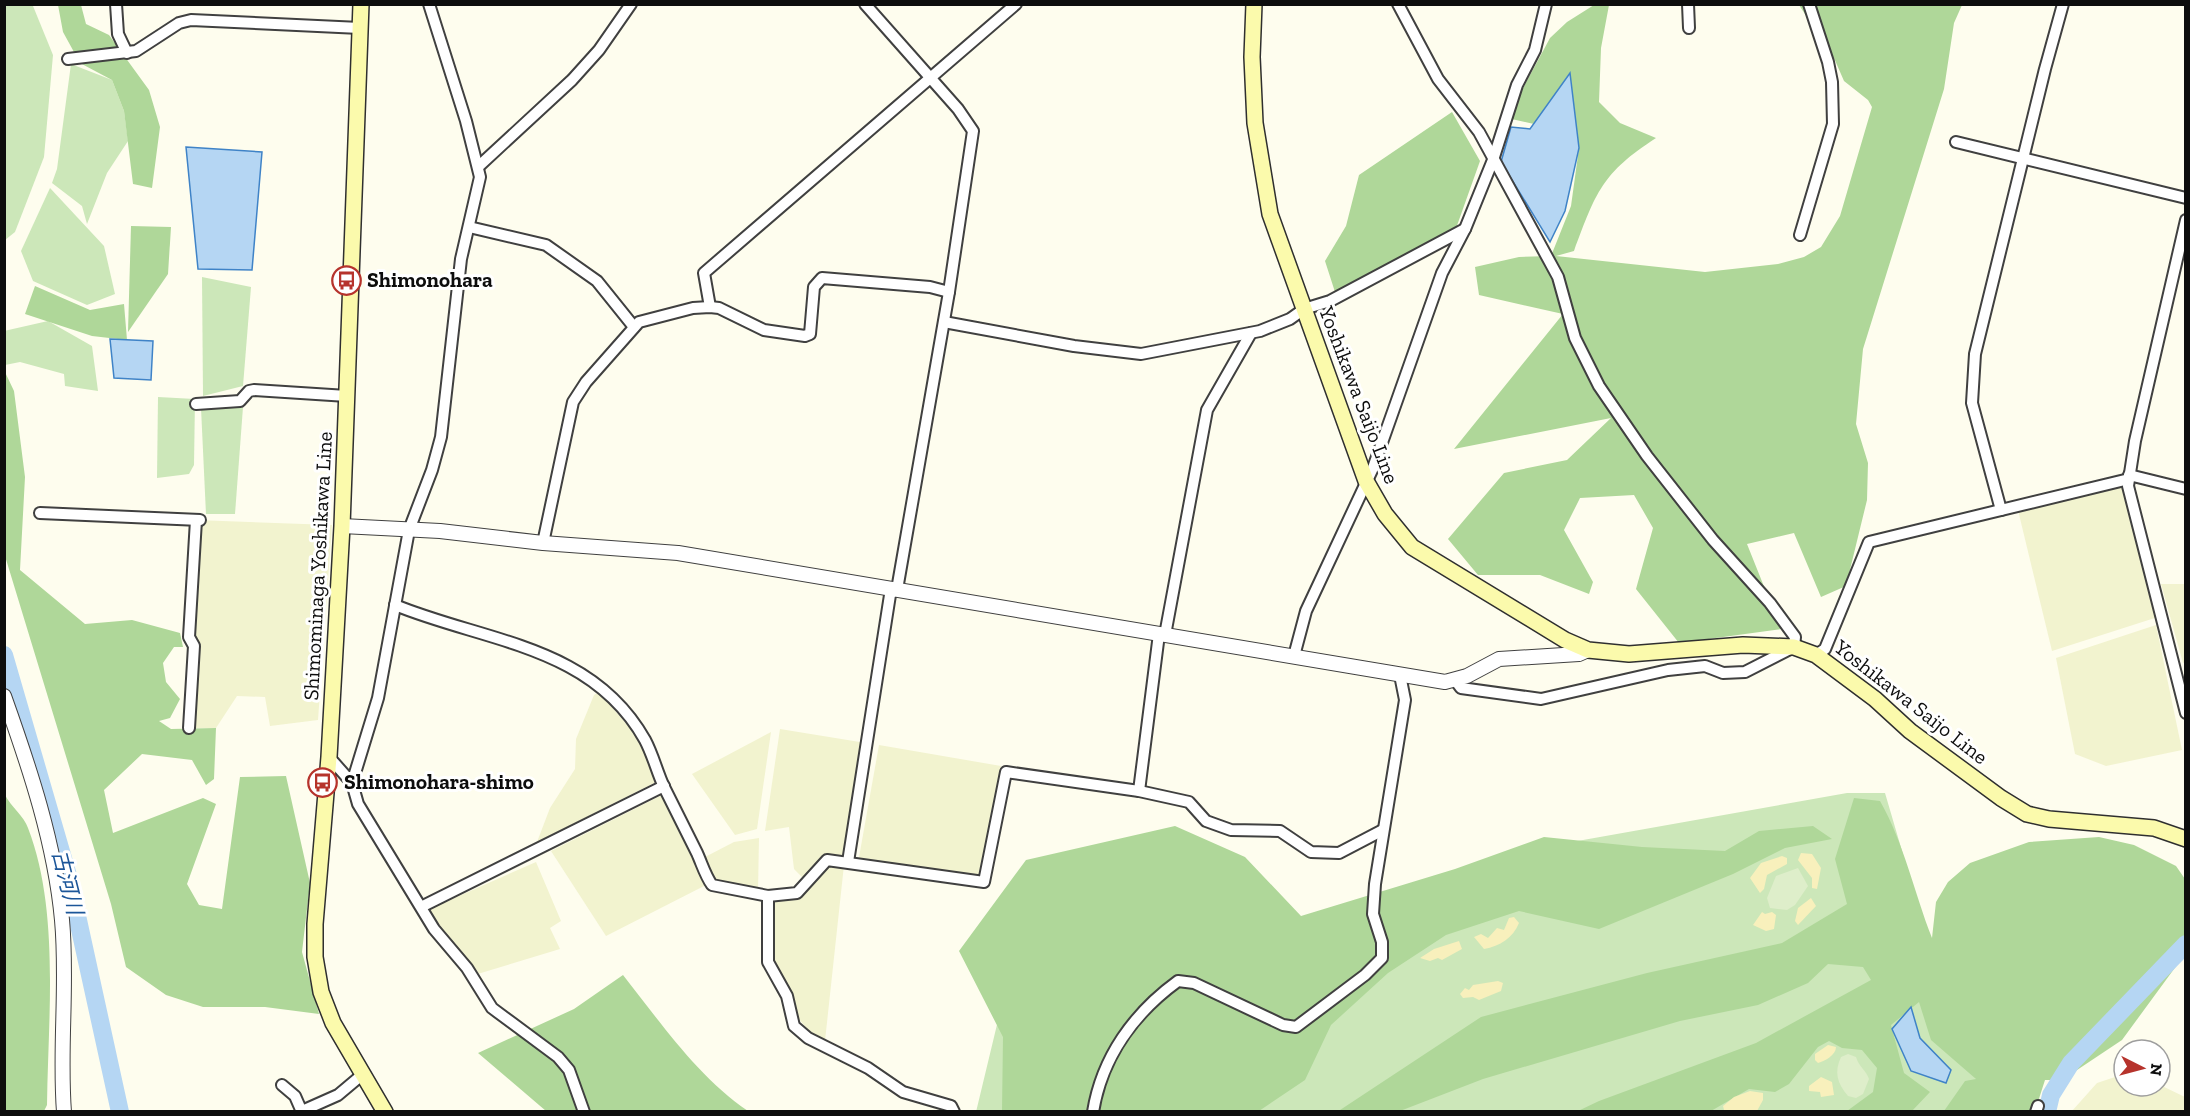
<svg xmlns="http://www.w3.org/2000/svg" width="2190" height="1116" viewBox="0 0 2190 1116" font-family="'Zilla Slab','Noto Sans JP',serif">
	<rect width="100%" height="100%" fill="#fefdee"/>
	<g fill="#f2f3cf">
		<polygon points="2129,479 2161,616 2052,651 2017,506"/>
		<polygon points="196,520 332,525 318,720 270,726 265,697 237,696 216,728 189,728"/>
		<polygon points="2161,584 2185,584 2185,662 2183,663"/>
		<polygon points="2156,625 2182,750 2106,766 2075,754 2056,658"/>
		<polygon points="599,692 639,739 656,782 537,842 550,808 575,769 576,739 594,695"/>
		<polygon points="780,729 866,743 846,855 826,855 803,878 794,869 789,827 765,831"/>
		<polygon points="771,732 757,829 735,835 692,774"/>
		<polygon points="879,745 1001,766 979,877 858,863"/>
		<polygon points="662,795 706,885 606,936 551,851"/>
		<polygon points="759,838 758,891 714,881 705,857 734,842"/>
		<polygon points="536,862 561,921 550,928 560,949 471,976 425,911"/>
		<polygon points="828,865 844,865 825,1041 808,1030 790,1008 773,960 768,902 799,899"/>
		<polygon points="2124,1074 2124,1086 2160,1085 2185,1097 2185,1111 2072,1111 2097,1083"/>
	</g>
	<g fill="#cce7b9">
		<polygon points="5,5 33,6 53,55 44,157 15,232 5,240"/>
		<polygon points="71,64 112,80 124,111 128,141 107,173 87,224 82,206 52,183 57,169"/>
		<polygon points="50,188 104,246 115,294 87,305 33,281 21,251"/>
		<polygon points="202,277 251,287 243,386 203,396"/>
		<polygon points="48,321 92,346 98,391 65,386 64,374 20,362 5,365 4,331"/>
		<polygon points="158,397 195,399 194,465 189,474 157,478"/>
		<polygon points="243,407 235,514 206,514 201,408"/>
		<polygon points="1847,793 1885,793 1922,919 1976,1079 1981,1112 976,1112 1013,958 1327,948 1538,848"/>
	</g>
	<g fill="#afd799">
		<polygon points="58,5 81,5 86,24 109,35 149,90 160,127 152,188 133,184 124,111 112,80 80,63 63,32"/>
		<path d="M1594,5H1609L1601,48L1599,102L1620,123L1656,138C1602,173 1596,192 1574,251L1556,256L1705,272L1778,264L1804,257L1821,247L1840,216L1872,107L1868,100L1844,81L1834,58L1799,5H1962L1954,23L1944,89L1863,349L1856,424L1868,463L1867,500L1846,586L1821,597L1794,533L1747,544L1781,629L1679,643L1636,589L1653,528L1634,495L1580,498L1564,530L1593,582L1589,594L1540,575H1478L1448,539L1504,473L1567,460L1611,418L1454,449L1563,314L1479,295L1475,267L1519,257L1551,256L1571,206L1579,148L1569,74L1534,124L1507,118L1550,38L1567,22Z"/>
		<polygon points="1452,112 1480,161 1454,234 1335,292 1325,261 1346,226 1359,175"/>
		<polygon points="131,226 171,227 168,274 128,332"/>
		<polygon points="35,286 90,310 124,304 127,340 92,336 25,314"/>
		<polygon points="4,370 14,391 25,477 20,570 85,624 132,620 180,633 183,647 174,647 163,663 166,682 180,699 170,718 159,721 171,729 216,728 214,779 206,785 192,760 142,754 104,790 113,833 203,798 216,804 187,884 199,905 222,909 240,777 286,776 310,883 302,952 319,1014 265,1007 203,1007 166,995 126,967 111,904 5,556"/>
		<path d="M5,795C11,807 24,816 28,828C60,911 48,1017 47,1105L44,1111H5Z"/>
		<path d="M1854,798L1880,801C1904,843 1914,892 1932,938L1936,902L1948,882L1970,863L2029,842L2099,837L2134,845L2176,866L2185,879V954L2122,1040L2062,1080H2045L2035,1111H1944L1965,1081L1976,1079L1931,1040L1919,1002L1891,1025L1904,1073L1930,1092L1912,1111H1847L1873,1092L1877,1068L1862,1050L1842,1048L1829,1041L1818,1047L1789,1084L1775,1092L1749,1089L1711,1111H1578L1599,1101L1756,1043L1871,980L1863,967L1828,964L1808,983L1758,1005L1680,1021L1483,1079L1400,1111L1337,1112L1481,1017L1647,973L1782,943L1847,904L1835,859Z"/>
		<polygon points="1175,826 1245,857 1301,916 1455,869 1544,837 1642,847 1725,851 1759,831 1813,826 1832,839 1785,848 1733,874 1599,929 1519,911 1446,935 1388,973 1331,1025 1305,1080 1259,1111 1002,1111 1003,1037 959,951 1026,860"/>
		<path d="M623,975C661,1023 697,1076 748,1111H546L478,1053L574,1009Z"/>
	</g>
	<g fill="#f8f0bc">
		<polygon points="1801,853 1812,854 1821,868 1817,889 1812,888 1812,878 1798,860"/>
		<polygon points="1782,856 1787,858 1787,864 1767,875 1764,889 1760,893 1750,878 1761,863"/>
		<polygon points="1811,898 1816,906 1798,925 1795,921 1798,908"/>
		<polygon points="1762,912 1765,914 1772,912 1776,915 1774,929 1766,931 1753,925"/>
		<path d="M1514,917L1519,923C1513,938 1500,946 1484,949L1474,937L1481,934L1488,938L1497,928L1504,930L1509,918Z"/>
		<polygon points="1459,941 1462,949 1442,960 1438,958 1430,961 1420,958 1434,949"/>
		<polygon points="1498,981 1503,983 1501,991 1479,1000 1473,997 1463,998 1460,994 1465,988 1469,990 1473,985"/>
		<path d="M1828,1045L1836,1047C1836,1055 1825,1061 1818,1063L1815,1060V1054Z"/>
		<polygon points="1821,1077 1832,1082 1834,1095 1821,1097 1820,1092 1809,1091 1809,1086"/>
		<polygon points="1750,1091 1763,1093 1763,1100 1757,1111 1724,1110 1723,1106 1734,1097"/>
	</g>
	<g fill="#deeeca">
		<polygon points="1798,868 1808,886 1795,905 1787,910 1770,908 1767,898 1776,876"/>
		<path d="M1848,1054L1856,1057C1859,1067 1866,1070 1869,1079L1863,1094L1856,1098L1848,1096C1837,1083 1834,1072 1841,1057Z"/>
	</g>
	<g fill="#b5d6f3" stroke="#3f83c7" stroke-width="1.5">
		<polygon points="1570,73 1579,148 1565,211 1550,242 1501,162 1511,127 1530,129"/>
		<polygon points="186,147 262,152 252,270 198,269"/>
		<polygon points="110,339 153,341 151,380 114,378"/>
		<polygon points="1911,1007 1920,1038 1951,1070 1946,1083 1911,1071 1892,1029"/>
	</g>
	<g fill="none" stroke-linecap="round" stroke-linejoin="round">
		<g stroke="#b5d6f3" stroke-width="18">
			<polyline points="4,655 69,879 120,1112"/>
			<polyline points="2047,1112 2051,1095 2071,1063 2186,944"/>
		</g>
		<defs>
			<g id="minor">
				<polyline points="116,4 118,34 127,53"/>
				<polyline points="1398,4 1438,79 1479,132 1558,277 1575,338 1599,386 1647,456 1713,540 1770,603 1795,637 1794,647 1745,672 1723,673 1705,666 1668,670 1541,699 1461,688 1455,680"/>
				<polyline points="1688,4 1689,28"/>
				<polyline points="68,59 136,51 179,23 191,20 360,28"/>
				<polyline points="1956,142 2186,198"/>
				<polyline points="479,166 572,80 599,50 631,4"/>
				<polyline points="2186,220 2135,441 2128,486 2186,713"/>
				<polyline points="469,227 546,245 597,281 634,327"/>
				<polyline points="1800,235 1833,124 1832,82 1828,62 1809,4"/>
				<polyline points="710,307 704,273 1016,4"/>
				<polyline points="944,322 1074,346 1141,354 1260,331 1290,319 1304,309 1330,301 1465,229"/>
				<polyline points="196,404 240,401 249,391 254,390 347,396"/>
				<polyline points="2129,475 2186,489"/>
				<polyline points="2001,510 1972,403 1975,354 2045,69 2063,4"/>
				<polyline points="40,513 200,520"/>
				<polyline points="543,543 573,402 586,382 639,322 693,308 710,307 719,308 764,330 805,336 810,334 814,287 822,278 930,287 949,292"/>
				<path d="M395,605C485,642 592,645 645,740C653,755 657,772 664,787C675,809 686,831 697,853C702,864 705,875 712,885L768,896L797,893L827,860L984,882L1006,772L1139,791L1189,802L1206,821L1231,830L1280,831L1311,852L1339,853L1383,830"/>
				<polyline points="1165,635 1207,410 1251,333"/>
				<polyline points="1816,655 1825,649 1869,542 2129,479"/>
				<polyline points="1294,656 1306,611 1373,468 1442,273 1465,229 1493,160 1517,85 1535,50 1546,4"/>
				<polyline points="189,728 194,646 189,637 196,520"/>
				<polyline points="329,757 352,783 358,804 434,929 467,968 492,1008 558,1057 569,1070 584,1112"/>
				<polyline points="352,783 378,698 409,530 432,470 441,437 461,259 480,177 466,121 429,4"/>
				<polyline points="1139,791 1159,634"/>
				<polyline points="848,862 890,595 898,584 949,292 973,131 958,109 865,4"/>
				<polyline points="768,896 768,962 787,996 794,1026 808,1038 868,1068 903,1092 951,1106 954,1112"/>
				<polyline points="423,906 664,786"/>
				<polyline points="282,1085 295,1096 302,1112"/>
				<polyline points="302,1111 338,1095 363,1074"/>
				<path d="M1093,1112C1102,1057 1134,1013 1178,981L1194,983L1283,1025L1296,1027L1365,975L1382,958V942L1373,914L1375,884L1405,700L1400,675"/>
				<polyline points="2036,1112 2038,1106"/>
			</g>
			<g id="tertiary">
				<polyline points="342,526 440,531 543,543 678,553 1445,682 1467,676 1499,659 1579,654 1588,650"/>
				<path d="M4,696C30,769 55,844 62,920C68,984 59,1048 64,1112"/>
			</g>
			<g id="secondary">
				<polyline points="361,4 342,526 329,757 315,924 315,957 321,992 333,1023 385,1112"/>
				<polyline points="1254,4 1252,57 1255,123 1270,214 1366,481 1385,514 1412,547 1565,640 1588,650 1629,654 1743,645 1794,647 1816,655 1875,699 1910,731 2001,798 2027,814 2049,819 2154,828 2186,839"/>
			</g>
		</defs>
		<use href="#minor" stroke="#404040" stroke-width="14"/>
		<use href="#tertiary" stroke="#404040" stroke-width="16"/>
		<use href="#secondary" stroke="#2f2f2f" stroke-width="18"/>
		<use href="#minor" stroke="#fff" stroke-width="10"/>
		<use href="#tertiary" stroke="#fff" stroke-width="14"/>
		<use href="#secondary" stroke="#fbfaac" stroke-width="15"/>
	</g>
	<defs>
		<symbol id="bus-ring" viewBox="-11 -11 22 22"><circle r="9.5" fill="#fff" stroke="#b6332c" stroke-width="1.5"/><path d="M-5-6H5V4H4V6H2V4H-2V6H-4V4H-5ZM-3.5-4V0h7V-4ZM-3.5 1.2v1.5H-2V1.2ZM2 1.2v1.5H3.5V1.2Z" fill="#b6332c"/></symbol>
	</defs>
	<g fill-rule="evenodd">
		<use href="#bus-ring" x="330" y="264" width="33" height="33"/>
		<use href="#bus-ring" x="306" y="766" width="33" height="33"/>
	</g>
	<g text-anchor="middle" stroke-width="6" stroke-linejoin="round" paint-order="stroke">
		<g font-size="21" font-weight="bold" fill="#0d0d0d" stroke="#fff" text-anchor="start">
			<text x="367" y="287">Shimonohara</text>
			<text x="344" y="789">Shimonohara-shimo</text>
		</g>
		<g font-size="21" fill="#0d0d0d" stroke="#fff">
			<text transform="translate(1359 395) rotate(69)" y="7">Yoshikawa Saijo Line</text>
			<text transform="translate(318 566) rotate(-87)" y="7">Shimominaga Yoshikawa Line</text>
			<text transform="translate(1911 702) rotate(38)" y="7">Yoshikawa Saijo Line</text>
		</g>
		<g font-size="22" font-style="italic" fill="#1c5699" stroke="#fff">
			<text transform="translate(68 882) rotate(76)" y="8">古河川</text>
		</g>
	</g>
	<rect width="2190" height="1116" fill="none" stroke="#0d0d0d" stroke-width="12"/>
	<g transform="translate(2142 1068) rotate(96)"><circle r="28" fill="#ffffff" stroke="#9e9e9e" stroke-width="1.5"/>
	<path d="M0-4.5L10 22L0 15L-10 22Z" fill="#b6332c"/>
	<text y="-9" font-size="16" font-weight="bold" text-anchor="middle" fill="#0d0d0d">N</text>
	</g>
</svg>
